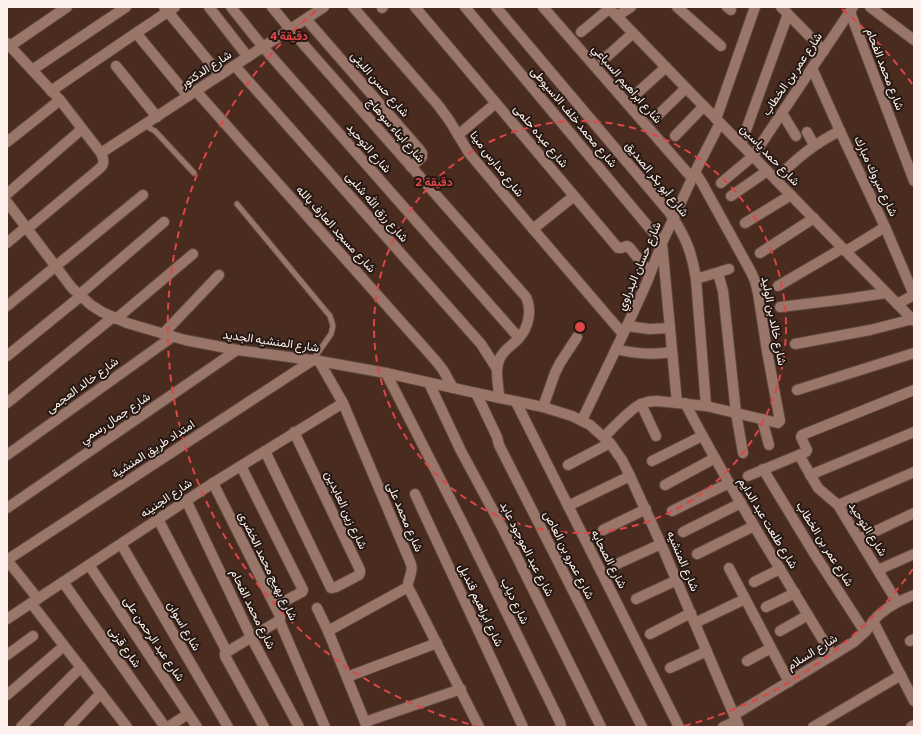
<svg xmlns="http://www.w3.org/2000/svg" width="921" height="734" viewBox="0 0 921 734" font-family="Commissioner,Vazirmatn,sans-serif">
	<rect width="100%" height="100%" fill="#492b20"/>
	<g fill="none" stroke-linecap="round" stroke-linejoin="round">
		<defs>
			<g id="lane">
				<polyline points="144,125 155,131 194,173"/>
				<polyline points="237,204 330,316 333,326 331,334 313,360"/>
			</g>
			<g id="street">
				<polyline points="164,7 220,75"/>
				<polyline points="209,7 248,57"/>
				<polyline points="231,7 263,47 519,338"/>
				<path d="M272,7L290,29L526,297C532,310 529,327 519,338C513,345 504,349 500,358C494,370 499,385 499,398"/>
				<polyline points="353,7 438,105 449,120 469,153 533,229 623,334"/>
				<polyline points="415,7 618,248 621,248 627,246 629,247 650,273"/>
				<polyline points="465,7 662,243 677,403"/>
				<path d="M496,7L669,212C685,235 692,252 696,279L706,406"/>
				<polyline points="543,7 692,178"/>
				<polyline points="608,7 686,88 914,321"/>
				<polyline points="677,7 721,46"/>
				<polyline points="727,7 731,10"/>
				<polyline points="781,7 824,51"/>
				<polyline points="870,7 914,40"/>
				<polyline points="382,8 383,7"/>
				<polyline points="850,12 914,181"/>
				<polyline points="617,16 631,7"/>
				<polyline points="306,19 419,149 422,153 422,157 411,167"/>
				<polyline points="581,32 610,8"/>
				<polyline points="136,33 188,96"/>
				<path d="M7,43L60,100L101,153C104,160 105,164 99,169L27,229"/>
				<polyline points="10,46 67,7"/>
				<polyline points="603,60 633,33"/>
				<polyline points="116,66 157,117"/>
				<polyline points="235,66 481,344 497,369"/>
				<polyline points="812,68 840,131 885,227 914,295"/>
				<polyline points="32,70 126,7"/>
				<polyline points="51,91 136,33 175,7"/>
				<polyline points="196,91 436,361 443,370 453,388"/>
				<polyline points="635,95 666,67"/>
				<polyline points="782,113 796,136"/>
				<polyline points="655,118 686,88"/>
				<polyline points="716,119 755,7"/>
				<polyline points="807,132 814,145"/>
				<polyline points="458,135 496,103"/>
				<polyline points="675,136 704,106"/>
				<polyline points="7,142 60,100"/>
				<polyline points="741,144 788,14"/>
				<polyline points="101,153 324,7"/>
				<path d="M776,180C795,159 815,143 840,131"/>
				<polyline points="721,183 753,156 853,7"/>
				<polyline points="7,194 82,129"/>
				<polyline points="731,196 767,171"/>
				<polyline points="7,202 72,288 91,305 102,312 127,323 185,340 237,350 319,361 386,373 476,393 543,407 572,416 590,425 610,443 622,460 630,476 661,544 739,727"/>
				<polyline points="745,223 791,195"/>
				<polyline points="533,229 574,196"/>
				<polyline points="7,243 26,227"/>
				<polyline points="846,251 885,227"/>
				<polyline points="760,253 814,218"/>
				<polyline points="718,273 723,291 736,413 743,453"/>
				<polyline points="696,279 729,269"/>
				<polyline points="778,286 843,248"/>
				<polyline points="79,295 164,222"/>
				<polyline points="897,304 914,295"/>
				<polyline points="7,306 143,195"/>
				<polyline points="780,307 846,299 886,293"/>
				<polyline points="116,319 193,254"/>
				<polyline points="627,326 649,329 670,328"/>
				<polyline points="163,334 219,275"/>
				<polyline points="795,344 870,330 913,319"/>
				<path d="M616,349C635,354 653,355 672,352"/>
				<polyline points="7,356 81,296"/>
				<path d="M319,361L343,403L411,564C414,574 407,578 408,587L479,727"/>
				<polyline points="386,373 462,522 560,722 561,727"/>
				<polyline points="429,383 461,451 503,529 601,727"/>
				<polyline points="797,390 914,353"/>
				<polyline points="476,393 497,437 499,445 642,727"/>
				<polyline points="516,402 679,727"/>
				<polyline points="7,403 113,317"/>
				<path d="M685,403C730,489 782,572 832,655"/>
				<polyline points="641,404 656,436"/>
				<polyline points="543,407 555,373 560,363 577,337"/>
				<polyline points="762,419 769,445"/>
				<polyline points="582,420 627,326 647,282 662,243 695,172 720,123"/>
				<path d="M604,437C613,428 630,409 641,404C646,402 652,401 657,401L706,406L778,423L780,421L767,351L758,293L755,281L751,272L702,183L695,172"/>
				<polyline points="265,451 330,586 331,588 336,587 359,575 360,573 360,570 294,432"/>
				<polyline points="7,455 172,337"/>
				<polyline points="799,455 818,488 838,505 897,602"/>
				<polyline points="652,461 702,436"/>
				<polyline points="568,465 610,443"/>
				<polyline points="241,466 303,590 302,592 275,606"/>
				<polyline points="763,469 812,550 865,632"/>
				<polyline points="810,475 914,432"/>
				<polyline points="748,476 806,452 807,450 801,437 802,435 914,390"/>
				<polyline points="213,483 280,616 279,620 325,727"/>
				<polyline points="665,485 715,458"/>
				<polyline points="415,494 523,727"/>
				<polyline points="186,500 251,637 299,727"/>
				<polyline points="838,505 914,472"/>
				<polyline points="568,506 630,476"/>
				<polyline points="7,508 237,350"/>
				<polyline points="672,511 729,483"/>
				<polyline points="158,519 227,652"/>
				<polyline points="603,530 646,509"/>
				<polyline points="683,532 741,503"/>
				<polyline points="859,539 914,513"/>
				<polyline points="121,544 228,727"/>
				<polyline points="697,554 754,526"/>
				<polyline points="617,564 661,544"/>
				<polyline points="89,565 197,727"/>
				<polyline points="729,568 789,682"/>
				<polyline points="878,570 914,554"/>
				<polyline points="63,582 165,727"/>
				<polyline points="754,582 780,569"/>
				<polyline points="38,599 7,560 313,360"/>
				<polyline points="636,599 677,580"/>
				<polyline points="31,603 127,727"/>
				<polyline points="766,607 795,593"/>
				<polyline points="317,608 328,631 367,727"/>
				<polyline points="7,619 213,483 343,403"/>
				<polyline points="873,621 914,701"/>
				<polyline points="695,623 745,599"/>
				<polyline points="328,631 408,587"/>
				<polyline points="780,631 808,615"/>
				<polyline points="650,634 691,613"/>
				<polyline points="910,641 914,639"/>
				<polyline points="227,652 225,653 225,656 264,727"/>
				<polyline points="227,652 280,620"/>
				<polyline points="7,655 33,636"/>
				<polyline points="747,661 771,648"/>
				<polyline points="670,668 707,651"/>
				<polyline points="347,677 437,643"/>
				<polyline points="7,695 64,646"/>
				<path d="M734,715L854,642C858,638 862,635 866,631C871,625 874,619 880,614C890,605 902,600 914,595"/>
				<polyline points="365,722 461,689"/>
				<polyline points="21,727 81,667"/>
				<polyline points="69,727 101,693"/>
				<polyline points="168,727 188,714"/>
				<polyline points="723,727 736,721"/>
				<polyline points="813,727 901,675"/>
				<polyline points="911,727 914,725"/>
			</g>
		</defs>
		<use href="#lane" stroke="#60483f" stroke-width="7"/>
		<use href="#street" stroke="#60483f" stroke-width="12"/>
		<use href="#lane" stroke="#997669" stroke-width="5"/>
		<use href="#street" stroke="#997669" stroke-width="10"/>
	</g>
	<g fill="none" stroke="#dc4646" stroke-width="2" stroke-dasharray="7 5">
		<circle cx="580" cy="327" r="206"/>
		<path d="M913 569A412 412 0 0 1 680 727M480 727A412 412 0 0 1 318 9M842 9A412 412 0 0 1 913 85"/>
	</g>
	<g text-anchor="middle" stroke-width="4" stroke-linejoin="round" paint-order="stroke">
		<g font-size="12" fill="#fef1ed" stroke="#251813">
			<text transform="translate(206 69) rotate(-33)" y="4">شارع الدكتور</text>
			<text transform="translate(885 69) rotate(69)" y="4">شارع محمد الفحام</text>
			<text transform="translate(792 74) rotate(-56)" y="4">شارع عمر بن الخطاب</text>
			<text transform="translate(380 84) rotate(49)" y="4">شارع حسن الليثى</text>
			<text transform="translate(627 84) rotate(49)" y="4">شارع ابراهيم السباعي</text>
			<text transform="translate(574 117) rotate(50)" y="4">شارع محمد خلف الاسيوطى</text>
			<text transform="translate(396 130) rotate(49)" y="4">شارع ابناء سوهاج</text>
			<text transform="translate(541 136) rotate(50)" y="4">شارع عبده حلمى</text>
			<text transform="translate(369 148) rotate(49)" y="4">شارع التوحيد</text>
			<text transform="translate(770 155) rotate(46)" y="4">شارع حمد ياسين</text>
			<text transform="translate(497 164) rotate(52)" y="4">شارع مدارس مينا</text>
			<text transform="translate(876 176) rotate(65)" y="4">شارع مبروك مبارك</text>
			<text transform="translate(657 179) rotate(51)" y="4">شارع أبو بكر الصديق</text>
			<text transform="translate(377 207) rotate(49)" y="4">شارع رزق الله شلبى</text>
			<text transform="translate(336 229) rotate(48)" y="4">شارع مسجد العارف بالله</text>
			<text transform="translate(639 266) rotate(-67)" y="4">شارع حسان البدراوي</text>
			<text transform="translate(774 321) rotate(79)" y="4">شارع خالد بن الوليد</text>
			<text transform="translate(271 341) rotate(8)" y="4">شارع المنشيه الجديد</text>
			<text transform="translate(82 385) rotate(-36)" y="4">شارع خالد العجمى</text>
			<text transform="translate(115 418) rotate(-34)" y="4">شارع جمال رسمي</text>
			<text transform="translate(153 449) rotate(-33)" y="4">امتداد طريق المنشية</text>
			<text transform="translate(166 498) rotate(-34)" y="4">شارع الجنينه</text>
			<text transform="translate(346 510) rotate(65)" y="4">شارع زين العابدين</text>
			<text transform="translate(405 517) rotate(67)" y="4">شارع محمد على</text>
			<text transform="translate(768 523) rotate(59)" y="4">شارع طلعت عبد الدايم</text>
			<text transform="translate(868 529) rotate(58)" y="4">شارع التوحيد</text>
			<text transform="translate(825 544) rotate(58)" y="4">شارع عمر بن الخطاب</text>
			<text transform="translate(527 549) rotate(63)" y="4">شارع عبد الموجود عابد</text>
			<text transform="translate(569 555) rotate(63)" y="4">شارع عمرو بن العاص</text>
			<text transform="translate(609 559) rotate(63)" y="4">شارع الصحابه</text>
			<text transform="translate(683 561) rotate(67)" y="4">شارع المنشيه</text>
			<text transform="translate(268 566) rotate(64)" y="4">شارع بهيج محمد الخضرى</text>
			<text transform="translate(515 601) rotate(64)" y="4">شارع دياب</text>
			<text transform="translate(481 605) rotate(65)" y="4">شارع ابراهيم قنديل</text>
			<text transform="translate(253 609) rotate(64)" y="4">شارع محمد الفحام</text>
			<text transform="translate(184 626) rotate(60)" y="4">شارع اسوان</text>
			<text transform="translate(154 639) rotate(56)" y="4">شارع عبد الرحمن على</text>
			<text transform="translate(125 647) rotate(55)" y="4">شارع قرنى</text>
			<text transform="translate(812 652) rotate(-32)" y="4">شارع السلام</text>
		</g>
	</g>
	<circle cx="580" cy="327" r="6" fill="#dc4646" stroke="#251813" stroke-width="2"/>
	<g font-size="12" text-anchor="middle" font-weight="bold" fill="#dc4646" stroke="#251813" stroke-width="4" stroke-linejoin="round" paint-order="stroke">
		<text x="289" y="40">4 دقيقة</text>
		<text x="434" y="186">2 دقيقة</text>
	</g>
	<rect width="921" height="734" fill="none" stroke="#fef1ed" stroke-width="16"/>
</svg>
